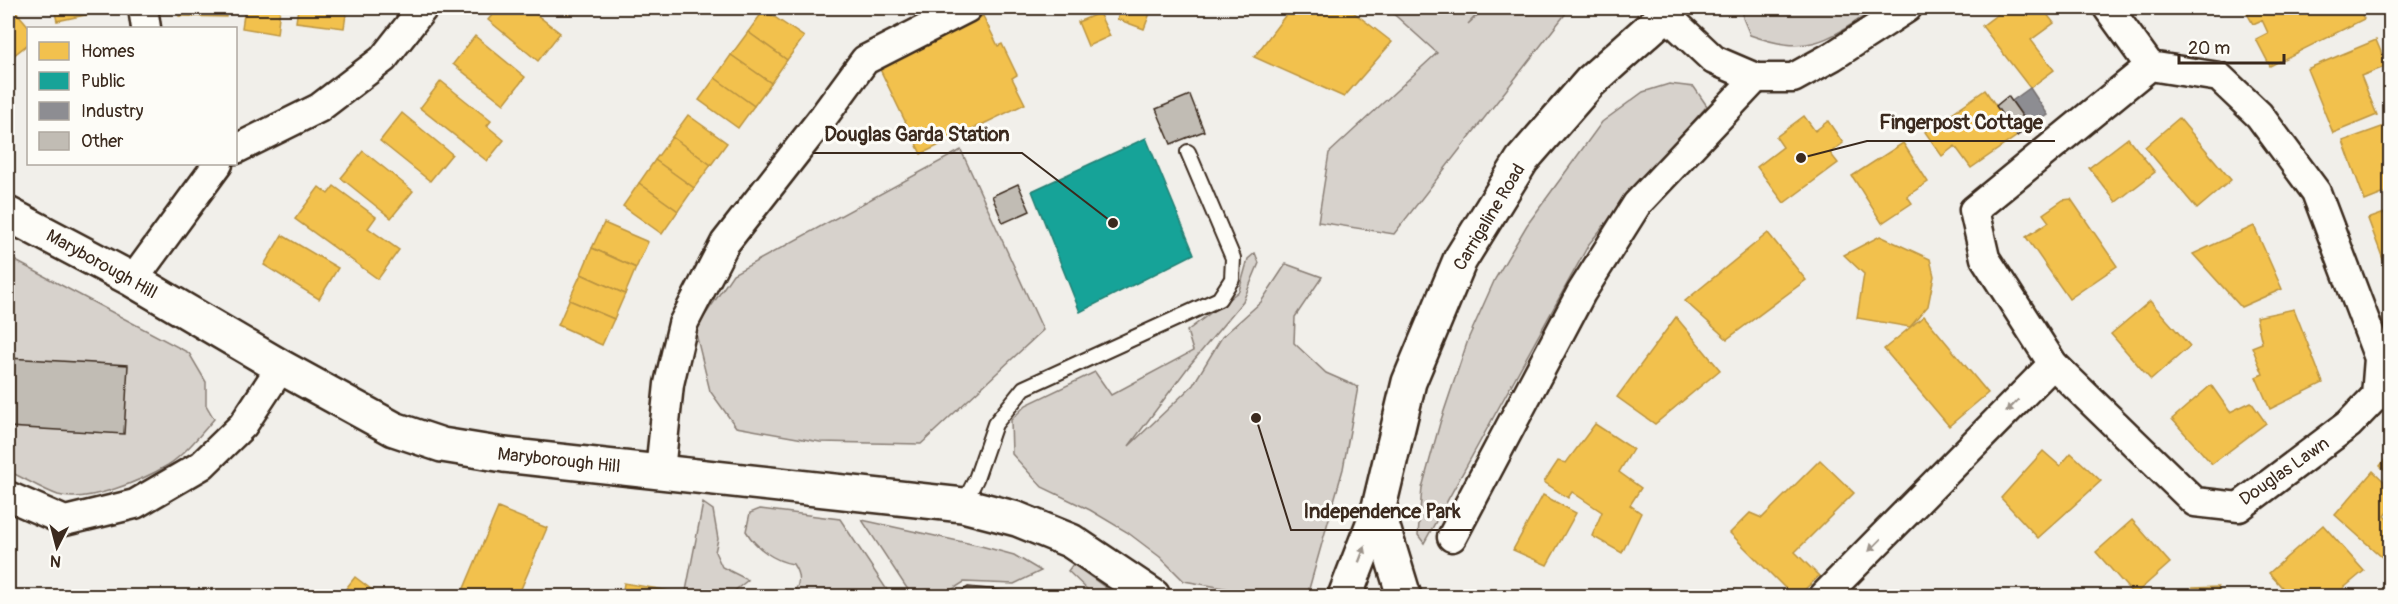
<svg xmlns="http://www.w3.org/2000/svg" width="2398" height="604" viewBox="0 0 2398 604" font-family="Pangolin,sans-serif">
	<rect width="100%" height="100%" fill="#f1efea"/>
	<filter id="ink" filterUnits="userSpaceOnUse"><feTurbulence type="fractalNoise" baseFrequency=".0167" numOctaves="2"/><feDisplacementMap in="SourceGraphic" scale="12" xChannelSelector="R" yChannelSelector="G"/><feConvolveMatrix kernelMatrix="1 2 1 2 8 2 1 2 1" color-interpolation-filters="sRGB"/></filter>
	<g filter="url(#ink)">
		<g fill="#d7d2cc" stroke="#897e75" stroke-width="1.5">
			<polygon points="1387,8 1483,8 1468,24 1485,8 1570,8 1394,234 1318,222 1329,153 1437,53"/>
			<path d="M1743,8H1876C1827,41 1809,56 1750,35L1743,18Z"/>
			<polygon points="1669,84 1694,87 1707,106 1636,186 1589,244 1424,543 1418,535 1422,488 1440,423 1469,337 1495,279 1527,225 1602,122 1643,92"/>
			<polygon points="961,150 1043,330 921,444 820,442 736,427 710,391 695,330 733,274"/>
			<polygon points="1255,253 1259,263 1243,301 1189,366 1129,446 1193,385 1222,337 1261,302 1286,264 1322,277 1295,317 1294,343 1326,373 1358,387 1343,469 1307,596 1269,596 1184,581 1160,557 1127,532 1090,510 1042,487 1012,454 1011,420 1026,405 1095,372 1111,395 1193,351 1187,331 1239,291 1248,259"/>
			<path d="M12,259L189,353L206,382V405L214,419C200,435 185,454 168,465C143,480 87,504 58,495C41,489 24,478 8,471V266Z"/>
			<polygon points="703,503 713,510 718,539 715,552 722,567 748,580 728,596 685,596"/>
			<path d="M760,509L840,519L891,596H790C801,586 801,576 793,564C774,561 756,548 746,531L750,513Z"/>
			<polygon points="862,520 981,546 1014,555 1041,571 1014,584 964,582 942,596 912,596"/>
			<polygon points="1073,564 1106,588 1106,596 1094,596 1068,571"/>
		</g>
		<g fill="#f2c14e" stroke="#bb9440" stroke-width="1.5">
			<polygon points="8,8 13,8 30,28 28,44 8,60"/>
			<polygon points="54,8 103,8 104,11 57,21"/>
			<polygon points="180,8 226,8 226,17 179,16"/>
			<polygon points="245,8 280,8 277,34 242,28"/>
			<polygon points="298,8 347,8 344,28 296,22"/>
			<polygon points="498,8 528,8 560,33 538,61 488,20"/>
			<polygon points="559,8 573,8 568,14"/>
			<polygon points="1122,8 1152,8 1144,29 1117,19"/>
			<polygon points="1291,8 1348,8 1392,42 1344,97 1254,57"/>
			<polygon points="2006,8 2042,8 2054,23 2031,40 2054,70 2030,88 1982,26"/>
			<polygon points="2135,8 2151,8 2139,15"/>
			<polygon points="2244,8 2358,8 2364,19 2270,66 2256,39 2268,33 2262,20 2253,24"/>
			<polygon points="764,10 804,37 787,60 748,32"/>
			<polygon points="1099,13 1110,36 1088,46 1078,22"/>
			<polygon points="983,16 998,46 1002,44 1017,75 1012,78 1025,104 921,154 878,65"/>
			<polygon points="748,32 787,60 771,83 731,55"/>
			<polygon points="475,36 525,77 504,104 453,64"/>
			<polygon points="2376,40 2387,66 2361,76 2377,115 2333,133 2307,69"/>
			<polygon points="731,55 771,83 754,106 715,78"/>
			<polygon points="715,78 754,106 738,128 699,100"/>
			<polygon points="441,81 491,121 487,126 504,140 487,161 420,108"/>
			<polygon points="1985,90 2017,136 1971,168 1955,146 1942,156 1925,132"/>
			<polygon points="402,113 452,154 430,181 380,141"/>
			<polygon points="688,115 727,143 711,165 672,137"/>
			<polygon points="1804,116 1815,131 1828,121 1843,143 1830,153 1838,163 1784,203 1757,167 1783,147 1776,137"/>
			<polygon points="2179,118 2231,180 2197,209 2145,147"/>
			<polygon points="2390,124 2390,191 2365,201 2343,141"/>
			<polygon points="672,137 711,165 694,188 655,160"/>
			<polygon points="2128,138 2155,172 2116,202 2089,168"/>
			<polygon points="1903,143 1928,182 1907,196 1912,203 1882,223 1852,176"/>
			<polygon points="363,151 413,191 391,218 341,178"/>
			<polygon points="655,160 694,188 678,211 639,183"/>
			<polygon points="639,183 678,211 662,234 623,206"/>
			<polygon points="334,186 376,217 368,228 399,250 378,279 295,219 319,187 328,194"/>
			<polygon points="2071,199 2117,266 2069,299 2026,237 2049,222 2043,214 2063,200"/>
			<polygon points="2390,211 2390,278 2368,219"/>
			<polygon points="604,223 648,242 636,268 592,248"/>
			<polygon points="2254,226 2282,289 2241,307 2193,254"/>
			<polygon points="1768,233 1806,280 1727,339 1685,301"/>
			<polygon points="282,235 338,268 319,299 264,265"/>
			<polygon points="1880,236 1930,259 1934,276 1928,306 1910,327 1857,318 1864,274 1844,255"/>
			<polygon points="592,248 636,268 625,294 581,274"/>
			<polygon points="581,274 625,294 614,319 569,300"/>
			<polygon points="569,300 614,319 602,345 558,325"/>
			<polygon points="2150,301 2190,346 2151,380 2111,334"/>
			<polygon points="2294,309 2323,383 2270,409 2256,377 2263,374 2252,347 2262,343 2256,317"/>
			<polygon points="1924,316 1988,393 1949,426 1884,349"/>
			<polygon points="1676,317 1720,370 1655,424 1617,397"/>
			<polygon points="2211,385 2230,412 2251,402 2266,423 2212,464 2172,419"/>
			<polygon points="1595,424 1633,449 1619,472 1641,488 1630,505 1641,513 1622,553 1592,536 1602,512 1572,492 1568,498 1544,482 1558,461 1566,463"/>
			<polygon points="2043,451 2060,466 2071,453 2101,481 2038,538 2001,498"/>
			<polygon points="2390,453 2390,476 2380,466"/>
			<polygon points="1820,460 1854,493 1795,552 1819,576 1798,596 1793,596 1730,533 1750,513 1762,518"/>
			<polygon points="2373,471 2390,487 2390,510 2385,516 2390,521 2390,554 2385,560 2335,515"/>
			<polygon points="1543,495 1576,513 1547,565 1513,550"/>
			<polygon points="498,508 547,528 518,596 457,596 462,593"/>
			<polygon points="2132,520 2170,563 2134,595 2096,552"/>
			<polygon points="2323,525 2364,571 2334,596 2290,596 2269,573"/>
			<polygon points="355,577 380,596 340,596"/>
			<polygon points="624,583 676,592 675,596 622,596"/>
			<polygon points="2218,587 2221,596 2192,596 2192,588"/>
		</g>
		<polygon fill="#17a398" stroke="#227f73" stroke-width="1.5" points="1146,138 1194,254 1080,312 1032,191"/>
		<polygon fill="#8d8d92" stroke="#746f6f" stroke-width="1.5" points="2030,88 2048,115 2030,127 2012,101"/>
		<g fill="#c1bcb4" stroke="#3b2a1e" stroke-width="1.5">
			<polygon points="1190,95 1204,131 1171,144 1156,109"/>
			<polygon points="2008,96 2030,127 2017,136 1996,106"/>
			<polygon points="1018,184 1030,211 1003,223 992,196"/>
			<polygon points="8,358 128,365 124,434 8,427"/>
			<polygon points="968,587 1019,592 1022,596 954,596"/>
		</g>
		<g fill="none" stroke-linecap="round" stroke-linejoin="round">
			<defs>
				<polyline id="lane" points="963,505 976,479 995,424 1024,388 1219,299 1232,279 1233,258 1188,152"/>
				<g id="street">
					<polyline points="143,8 146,28"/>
					<polyline points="2108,8 2150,66 2219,77 2259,115 2316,192 2379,358 2376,396 2349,424 2239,507 2195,502 2053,364 1985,258 1974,210 2150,66"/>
					<polyline points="1665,14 1714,60 1756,78 1793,78 1833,56 1907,8"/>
					<polyline points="236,149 319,108 383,59 423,8"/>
					<polyline points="133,280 218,164"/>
					<polyline points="660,471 669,384 683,324 725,243 821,120 865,60 967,8"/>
					<polyline points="8,496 65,521 135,504 202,465 243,425 281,367"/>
					<polyline points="1452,537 1581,293 1637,204 1756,78"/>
					<polyline points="1824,596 2053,364"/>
				</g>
				<g id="secondary">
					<polyline points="8,214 133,280 281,367 394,429 442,445 504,455 963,505 1017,519 1071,541 1153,596"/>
					<polyline points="1378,511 1404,596"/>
					<polyline points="1345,596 1378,511 1409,382 1460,260 1522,160 1590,82 1673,8"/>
				</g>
			</defs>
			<use href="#lane" stroke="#3b2a1e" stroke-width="18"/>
			<use href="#street" stroke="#3b2a1e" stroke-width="33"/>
			<use href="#secondary" stroke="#3b2a1e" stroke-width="38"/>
			<use href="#lane" stroke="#fdfcf7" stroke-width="14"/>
			<use href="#street" stroke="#fdfcf7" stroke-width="28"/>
			<use href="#secondary" stroke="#fdfcf7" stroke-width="33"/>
		</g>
		<defs><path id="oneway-solid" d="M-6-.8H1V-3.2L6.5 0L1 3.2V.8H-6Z" transform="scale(1.5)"/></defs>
		<g fill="#9c938a">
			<use href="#oneway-solid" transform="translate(2012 406) rotate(135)"/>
			<use href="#oneway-solid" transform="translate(1875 545) rotate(135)"/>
			<use href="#oneway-solid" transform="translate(1362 554) rotate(-69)"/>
		</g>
	</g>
	<g text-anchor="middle" stroke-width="6" stroke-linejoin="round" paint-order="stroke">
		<g font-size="18" fill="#3b2a1e" stroke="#fdfcf7">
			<text transform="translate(1489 217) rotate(-59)" y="6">Carrigaline Road</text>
			<text transform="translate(102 264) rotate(29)" y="6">Maryborough Hill</text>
			<text transform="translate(559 460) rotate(6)" y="6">Maryborough Hill</text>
			<text transform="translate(2284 471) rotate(-35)" y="6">Douglas Lawn</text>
		</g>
	</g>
	<path fill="none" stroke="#3b2a1e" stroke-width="2" d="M1801 158L1867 141H2055M1113 223L1022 153H813M1256 418L1291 530H1472"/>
	<g fill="#3b2a1e" stroke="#fdfcf7" stroke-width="2">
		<circle cx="1801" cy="158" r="6"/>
		<circle cx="1113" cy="223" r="6"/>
		<circle cx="1256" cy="418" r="6"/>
	</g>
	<g font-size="20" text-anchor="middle" font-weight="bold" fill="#3b2a1e" stroke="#fdfcf7" stroke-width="6" stroke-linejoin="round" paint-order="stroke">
		<text x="1961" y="129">Fingerpost Cottage</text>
		<text x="917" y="141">Douglas Garda Station</text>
		<text x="1382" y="518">Independence Park</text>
	</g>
	<rect width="2398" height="604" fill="none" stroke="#fdfcf7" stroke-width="30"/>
	<rect x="15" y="15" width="2368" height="574" fill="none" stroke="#3b2a1e" stroke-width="2" filter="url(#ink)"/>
	<rect x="27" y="27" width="210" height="138" fill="#fdfcf7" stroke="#afa8a0" stroke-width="1.5"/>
	<rect x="39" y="42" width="30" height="18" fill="#f2c14e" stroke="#afa8a0" stroke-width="1.5"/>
	<text x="81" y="57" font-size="18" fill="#3b2a1e">Homes</text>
	<rect x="39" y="72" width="30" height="18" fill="#17a398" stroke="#afa8a0" stroke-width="1.5"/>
	<text x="81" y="87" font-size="18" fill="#3b2a1e">Public</text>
	<rect x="39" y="102" width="30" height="18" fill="#8d8d92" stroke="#afa8a0" stroke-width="1.5"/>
	<text x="81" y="117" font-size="18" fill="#3b2a1e">Industry</text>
	<rect x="39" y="132" width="30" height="18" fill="#c1bcb4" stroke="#afa8a0" stroke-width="1.5"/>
	<text x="81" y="147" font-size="18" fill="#3b2a1e">Other</text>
	<g transform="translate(57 547) rotate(186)" stroke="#fdfcf7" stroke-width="4.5" paint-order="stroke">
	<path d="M0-4.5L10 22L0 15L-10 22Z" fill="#3b2a1e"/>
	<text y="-9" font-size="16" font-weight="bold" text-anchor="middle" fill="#3b2a1e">N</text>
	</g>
	<path d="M2179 54v9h105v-9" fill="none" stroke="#3b2a1e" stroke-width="3"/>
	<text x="2188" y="54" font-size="18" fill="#3b2a1e" stroke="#fdfcf7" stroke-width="4.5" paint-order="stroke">20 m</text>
</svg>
